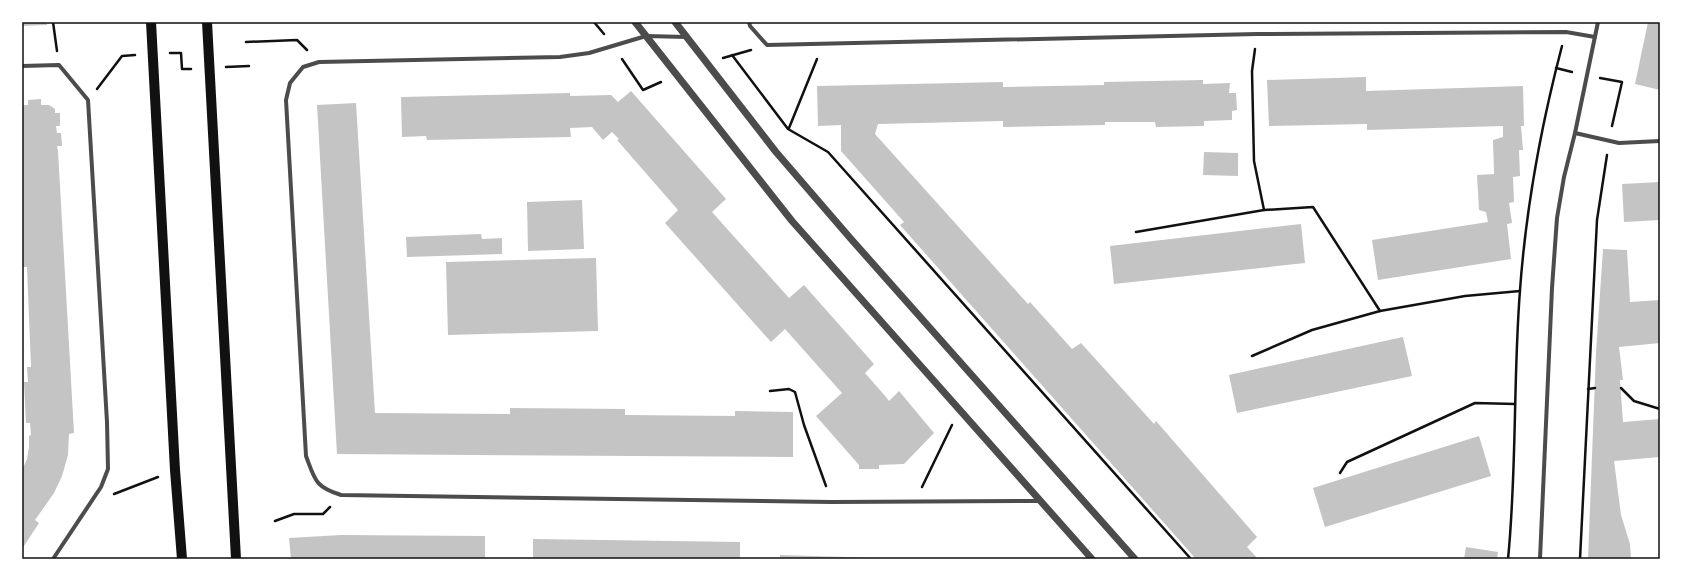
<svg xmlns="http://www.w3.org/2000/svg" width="1682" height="581" viewBox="0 0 1682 581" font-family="'Source Serif 4',serif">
	<rect width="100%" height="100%" fill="#fff"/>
	<g fill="#c4c4c4">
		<polygon points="22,22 47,22 47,25 22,26"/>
		<polygon points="1648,22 1660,22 1660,90 1635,84"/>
		<polygon points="1366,77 1366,91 1523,86 1524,126 1521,126 1523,150 1519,150 1520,176 1513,177 1514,202 1509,203 1512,223 1507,224 1511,259 1378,280 1372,240 1488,222 1486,212 1479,210 1477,175 1494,174 1493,140 1503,137 1503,126 1367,130 1367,124 1269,126 1267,80"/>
		<polygon points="1203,80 1203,84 1230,83 1229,93 1236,93 1237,110 1232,111 1232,120 1204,121 1204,126 1156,127 1155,122 1105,122 1105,125 1003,127 1003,121 878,124 875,134 1028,304 1030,302 1072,349 1081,343 1154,424 1156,421 1257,537 1247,547 1258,559 1196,559 900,225 904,222 841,151 841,125 818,126 817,86 1003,82 1003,87 1104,85 1104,82"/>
		<polygon points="631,91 726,199 712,212 789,298 804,285 874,364 865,373 886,397 889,401 899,391 934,433 904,464 879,465 879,469 859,469 859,465 816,416 842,393 785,329 771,342 665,223 678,210 617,140 619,139 612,132 603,140 592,127 570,128 571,137 427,140 426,136 402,137 401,97 570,93 570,96 611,95 618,102"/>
		<polygon points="41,99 41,105 49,105 55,109 55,113 60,113 60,126 56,126 57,133 61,133 62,146 57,146 58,151 74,433 69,434 68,455 62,476 54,493 35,520 39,523 22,549 22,470 27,459 29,447 29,436 31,435 30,423 26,423 24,382 28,382 27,367 31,367 27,267 23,267 22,248 22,105 28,105 28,100"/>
		<polygon points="356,103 375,413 510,414 510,408 625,409 625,415 735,416 735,411 793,412 793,457 337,454 317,105"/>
		<polygon points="1204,152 1238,153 1238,176 1203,175"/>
		<polygon points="1660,182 1660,220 1624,222 1622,184"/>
		<polygon points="582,200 584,249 528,251 527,202"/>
		<polygon points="1301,224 1305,263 1114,284 1110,246"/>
		<polygon points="481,234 482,239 502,238 502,254 407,257 406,237"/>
		<polygon points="1603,249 1627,250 1630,302 1660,300 1660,343 1619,347 1623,380 1620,380 1623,422 1660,419 1660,457 1614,461 1621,515 1630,544 1631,559 1588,559 1596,353"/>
		<polygon points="596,258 598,331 448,335 446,262"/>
		<polygon points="1403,337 1412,376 1237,413 1229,375"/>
		<polygon points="1479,436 1491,476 1325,527 1313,488"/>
		<polygon points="341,535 485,536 485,559 291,559 289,538"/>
		<polygon points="533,539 740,542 740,559 533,559"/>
		<polygon points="1466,547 1498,552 1497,559 1464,559"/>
		<polygon points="780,555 880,558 880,559 780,559"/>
	</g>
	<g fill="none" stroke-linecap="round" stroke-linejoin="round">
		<g stroke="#111" stroke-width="2.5">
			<polyline points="53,22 57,51"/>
			<polyline points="594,22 604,34"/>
			<polyline points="246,42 297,40 307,50"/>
			<polyline points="1255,49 1252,71 1254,161 1264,210"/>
			<polyline points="170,53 181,53 182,69 191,69"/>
			<polyline points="732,55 788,129 828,152 1191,559"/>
			<polyline points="723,58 751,50"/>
			<polyline points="622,59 643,90 661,82"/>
			<polyline points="226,67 249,66"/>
			<polyline points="1556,68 1572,72"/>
			<polyline points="1600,78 1622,82 1612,126"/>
			<polyline points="97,89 122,56 135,55"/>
			<polyline points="789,128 817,59"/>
			<polyline points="1136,232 1264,210 1313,207 1380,311"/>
			<polyline points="1252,356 1312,330 1380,311 1465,296 1520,291"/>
			<polyline points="1621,388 1634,401 1660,409"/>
			<polyline points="1588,389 1595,388"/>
			<polyline points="770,391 789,389 795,392 804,425 826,486"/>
			<polyline points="1340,473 1347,462 1475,403 1515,404"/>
			<polyline points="922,487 952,425"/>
			<polyline points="114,494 158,477"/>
			<polyline points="275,521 294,514 323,514 330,507"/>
			<path d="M1508,559C1517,470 1513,380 1520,290C1526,208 1541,126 1562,46"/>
			<polyline points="1580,559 1597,220 1607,155"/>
		</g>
		<g stroke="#4c4c4c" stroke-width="4">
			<polyline points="749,22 750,26 767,45 1257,34 1566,32 1595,37"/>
			<path d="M687,37L646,36L589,53L560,57L319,62L303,67L290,83L286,100L306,456C315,480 315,487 341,495L831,502L1039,501"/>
			<polyline points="22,66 59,65 88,100 107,422 108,469 101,487 53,559"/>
			<polyline points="1575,133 1619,143 1660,141"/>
			<polyline points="1540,559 1552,288 1557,218 1564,177 1575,133 1598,22"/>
		</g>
		<g stroke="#4c4c4c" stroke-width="7">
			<polyline points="635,22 792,221 1092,559"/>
			<polyline points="675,22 776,152 851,239 1135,559"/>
		</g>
		<g stroke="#111" stroke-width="10">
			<polyline points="151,22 175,470 182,559"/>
			<polyline points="207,22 236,559"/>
		</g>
	</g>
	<rect width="1682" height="581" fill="none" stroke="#ffffff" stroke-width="46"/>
	<rect x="23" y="23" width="1636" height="535" fill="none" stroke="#111" stroke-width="1.5"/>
</svg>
